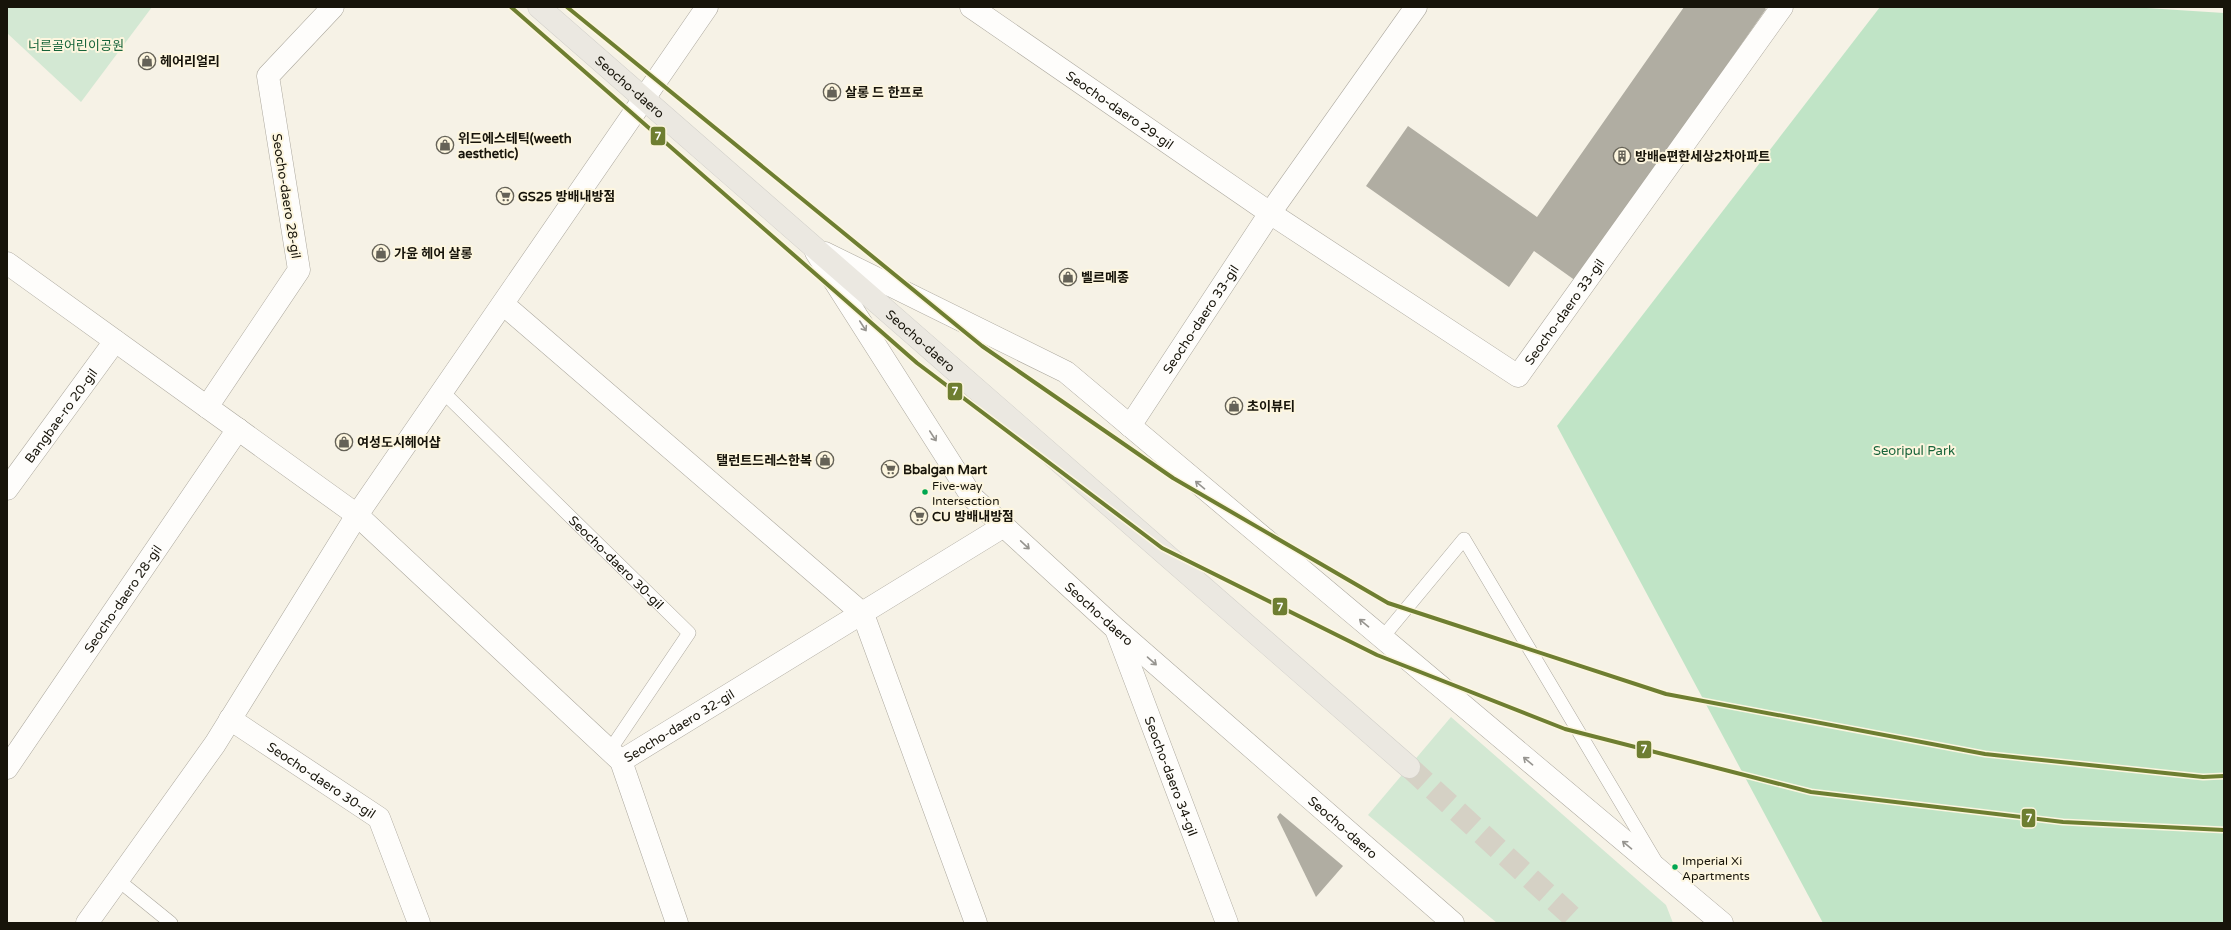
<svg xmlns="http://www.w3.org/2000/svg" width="2231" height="930" viewBox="0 0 2231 930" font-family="'Varela Round','Noto Sans KR',sans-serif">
	<rect width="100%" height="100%" fill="#f6f2e6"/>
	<g fill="#d3e8d3">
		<polygon points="7,7 152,7 81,102 7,33"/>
		<polygon points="1451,717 1666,905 1673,923 1497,923 1368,815"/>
	</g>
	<polygon fill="#c0e4c6" points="1880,7 2131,7 2224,13 2224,923 1823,923 1557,426"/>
	<g fill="#b0ada2">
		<polygon points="1684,7 1764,7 1766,9 1576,281 1534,251 1509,287 1366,186 1408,126 1537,217"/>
		<polygon points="1280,813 1343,866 1316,897 1277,817"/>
	</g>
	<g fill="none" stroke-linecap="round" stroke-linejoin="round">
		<polyline stroke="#d5d1c5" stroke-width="22" stroke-dasharray="22 11" stroke-linecap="butt" points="1409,767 1579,923"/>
		<defs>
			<g id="service">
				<path id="s1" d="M443,392L689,633L610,750"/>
				<polyline points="1382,638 1464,539 1655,860"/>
				<polyline points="118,880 171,923"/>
			</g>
			<g id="minor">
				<path id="s2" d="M971,7L1270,213L1518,376L1782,7"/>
				<path id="s3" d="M816,252L972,497L1116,629L1453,923"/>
				<polyline points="825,253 1066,372 1722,923"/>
				<polyline points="7,263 357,515 621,761 677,923"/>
				<polyline points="503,304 863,614 976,923"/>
				<polyline points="207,407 299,270 268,76 333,7"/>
				<path id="s4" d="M1130,426L1270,213L1416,7"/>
				<path id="s5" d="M7,489L115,341"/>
				<path id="s6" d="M1117,632L1227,923"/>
				<path id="s7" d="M230,719L379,818L419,923"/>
				<path id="s8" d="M621,761L1004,526"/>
				<path id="s9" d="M7,768L238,429"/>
				<polyline points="87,923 215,744 357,515 707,7"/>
			</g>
			<g id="primary">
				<path id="s10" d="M539,7L1409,767"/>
			</g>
		</defs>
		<use href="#service" stroke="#aca89e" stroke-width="14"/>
		<use href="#minor" stroke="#aca89e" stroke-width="23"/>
		<use href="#primary" stroke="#d2d0ca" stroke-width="23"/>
		<use href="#service" stroke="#fefdfb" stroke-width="13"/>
		<use href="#minor" stroke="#fefdfb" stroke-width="22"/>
		<use href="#primary" stroke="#ebe8e1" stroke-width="22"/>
		<defs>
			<g id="metro-1">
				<polyline points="511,7 917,363 1162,548 1377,655 1565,729 1811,792 2063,822 2224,830"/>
				<polyline points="567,7 982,346 1173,478 1388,603 1666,694 1985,754 2203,777 2224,776"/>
			</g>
		</defs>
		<use href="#metro-1" stroke="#fdf6df" stroke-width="7"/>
		<use href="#metro-1" stroke="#6e7e31" stroke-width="4"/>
	</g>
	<defs><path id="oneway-shaft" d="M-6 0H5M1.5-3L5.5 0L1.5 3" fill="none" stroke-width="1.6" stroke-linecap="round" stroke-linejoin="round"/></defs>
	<g stroke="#96948f">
		<use href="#oneway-shaft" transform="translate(863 326) rotate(57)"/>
		<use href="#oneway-shaft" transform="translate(933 436) rotate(57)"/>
		<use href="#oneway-shaft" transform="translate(1200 485) rotate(-140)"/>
		<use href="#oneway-shaft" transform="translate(1025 545) rotate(43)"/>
		<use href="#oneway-shaft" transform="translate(1364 623) rotate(-140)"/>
		<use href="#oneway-shaft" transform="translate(1152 661) rotate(41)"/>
		<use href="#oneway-shaft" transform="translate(1528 761) rotate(-140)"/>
		<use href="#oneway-shaft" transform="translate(1627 845) rotate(-140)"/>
	</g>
	<defs>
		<symbol id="shop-ring" viewBox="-11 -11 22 22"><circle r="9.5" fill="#fdf6df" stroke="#656257" stroke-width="1.5"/><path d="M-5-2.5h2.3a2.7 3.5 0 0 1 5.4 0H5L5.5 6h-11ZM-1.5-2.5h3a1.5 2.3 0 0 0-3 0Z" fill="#656257"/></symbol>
		<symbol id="building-ring" viewBox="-11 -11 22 22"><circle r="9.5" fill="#fdf6df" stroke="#656257" stroke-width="1.5"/><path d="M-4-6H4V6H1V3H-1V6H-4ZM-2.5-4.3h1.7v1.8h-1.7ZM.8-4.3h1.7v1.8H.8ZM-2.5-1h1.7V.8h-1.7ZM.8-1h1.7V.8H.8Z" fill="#656257"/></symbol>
		<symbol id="supermarket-ring" viewBox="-11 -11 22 22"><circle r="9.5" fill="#fdf6df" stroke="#656257" stroke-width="1.5"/><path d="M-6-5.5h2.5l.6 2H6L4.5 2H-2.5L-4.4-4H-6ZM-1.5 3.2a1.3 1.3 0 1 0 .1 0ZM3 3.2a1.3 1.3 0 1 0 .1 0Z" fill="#656257"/></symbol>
	</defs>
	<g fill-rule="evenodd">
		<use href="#shop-ring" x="137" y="51" width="20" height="20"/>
		<use href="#shop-ring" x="822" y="82" width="20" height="20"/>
		<use href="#shop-ring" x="435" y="135" width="20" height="20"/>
		<use href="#building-ring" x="1612" y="146" width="20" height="20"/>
		<use href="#supermarket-ring" x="495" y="186" width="20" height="20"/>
		<use href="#shop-ring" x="371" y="243" width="20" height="20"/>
		<use href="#shop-ring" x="1058" y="267" width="20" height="20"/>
		<use href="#shop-ring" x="1224" y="396" width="20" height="20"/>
		<use href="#shop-ring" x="334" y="432" width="20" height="20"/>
		<use href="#shop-ring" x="815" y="450" width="20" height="20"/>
		<use href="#supermarket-ring" x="880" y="459" width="20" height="20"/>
		<use href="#supermarket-ring" x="909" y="506" width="20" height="20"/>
	</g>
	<g fill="#00a651" stroke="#fdf6df" stroke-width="1.5">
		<circle cx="925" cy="492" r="3.5"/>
		<circle cx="1675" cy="867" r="3.5"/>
	</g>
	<g text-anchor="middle" stroke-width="4" stroke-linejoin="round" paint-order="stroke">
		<g font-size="12" fill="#17140a" stroke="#fdf6df" text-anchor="start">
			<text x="932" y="490">Five-way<tspan x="932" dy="15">Intersection</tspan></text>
			<text x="1682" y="865">Imperial Xi<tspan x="1682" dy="15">Apartments</tspan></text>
		</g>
		<g font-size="13" fill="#17643a" stroke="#fdf6df">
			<text x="76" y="50">너른골어린이공원</text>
			<text x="1914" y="455">Seoripul Park</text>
		</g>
		<g font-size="13" font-weight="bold" fill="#17140a" stroke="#fdf6df" text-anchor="start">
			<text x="160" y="66">헤어리얼리</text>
			<text x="845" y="97">살롱 드 한프로</text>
			<text x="458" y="143">위드에스테틱(weeth<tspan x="458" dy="15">aesthetic)</tspan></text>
			<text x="1635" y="161">방배e편한세상2차아파트</text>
			<text x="518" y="201">GS25 방배내방점</text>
			<text x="394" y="258">가윤 헤어 살롱</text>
			<text x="1081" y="282">벨르메종</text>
			<text x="1247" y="411">초이뷰티</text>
			<text x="357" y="447">여성도시헤어샵</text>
			<text x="812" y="465" text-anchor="end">탤런트드레스한복</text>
			<text x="903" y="474">Bbalgan Mart</text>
			<text x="932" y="521">CU 방배내방점</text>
		</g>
		<g font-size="13" fill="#17140a" stroke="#fdf6df">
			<text dy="5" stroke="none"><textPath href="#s10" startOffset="121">Seocho-daero</textPath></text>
			<text dy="5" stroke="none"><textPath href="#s2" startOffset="181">Seocho-daero 29-gil</textPath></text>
			<text transform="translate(287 196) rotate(81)" y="5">Seocho-daero 28-gil</text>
			<text dy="5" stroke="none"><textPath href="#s2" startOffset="739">Seocho-daero 33-gil</textPath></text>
			<text dy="5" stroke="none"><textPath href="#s4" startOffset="128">Seocho-daero 33-gil</textPath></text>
			<text dy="5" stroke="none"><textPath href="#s10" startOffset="507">Seocho-daero</textPath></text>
			<text dy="5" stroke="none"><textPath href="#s5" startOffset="91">Bangbae-ro 20-gil</textPath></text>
			<text dy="5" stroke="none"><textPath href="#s1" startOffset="243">Seocho-daero 30-gil</textPath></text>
			<text dy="5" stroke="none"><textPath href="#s9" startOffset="205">Seocho-daero 28-gil</textPath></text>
			<text dy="5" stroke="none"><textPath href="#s3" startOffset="463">Seocho-daero</textPath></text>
			<text dy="5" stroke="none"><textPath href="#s8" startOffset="68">Seocho-daero 32-gil</textPath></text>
			<text dy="5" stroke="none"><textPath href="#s6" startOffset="154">Seocho-daero 34-gil</textPath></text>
			<text dy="5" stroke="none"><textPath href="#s7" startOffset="110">Seocho-daero 30-gil</textPath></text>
			<text dy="5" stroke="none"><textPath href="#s3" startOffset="787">Seocho-daero</textPath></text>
		</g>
	</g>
	<g stroke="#fdf6df" stroke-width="1.5">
		<rect x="650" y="126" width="16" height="20" rx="4" fill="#6e7e31"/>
		<rect x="947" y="382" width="16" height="19" rx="4" fill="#6e7e31"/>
		<rect x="1272" y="597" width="16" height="19" rx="4" fill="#6e7e31"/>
		<rect x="1636" y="740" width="16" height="19" rx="4" fill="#6e7e31"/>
		<rect x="2021" y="808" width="15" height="20" rx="4" fill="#6e7e31"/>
	</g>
	<g font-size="11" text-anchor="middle" font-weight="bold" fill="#fff">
		<text x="658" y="140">7</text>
		<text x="955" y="395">7</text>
		<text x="1280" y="611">7</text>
		<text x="1644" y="753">7</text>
		<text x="2029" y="822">7</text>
	</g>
	<rect width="2231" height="930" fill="none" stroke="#17140a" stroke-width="16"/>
</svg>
